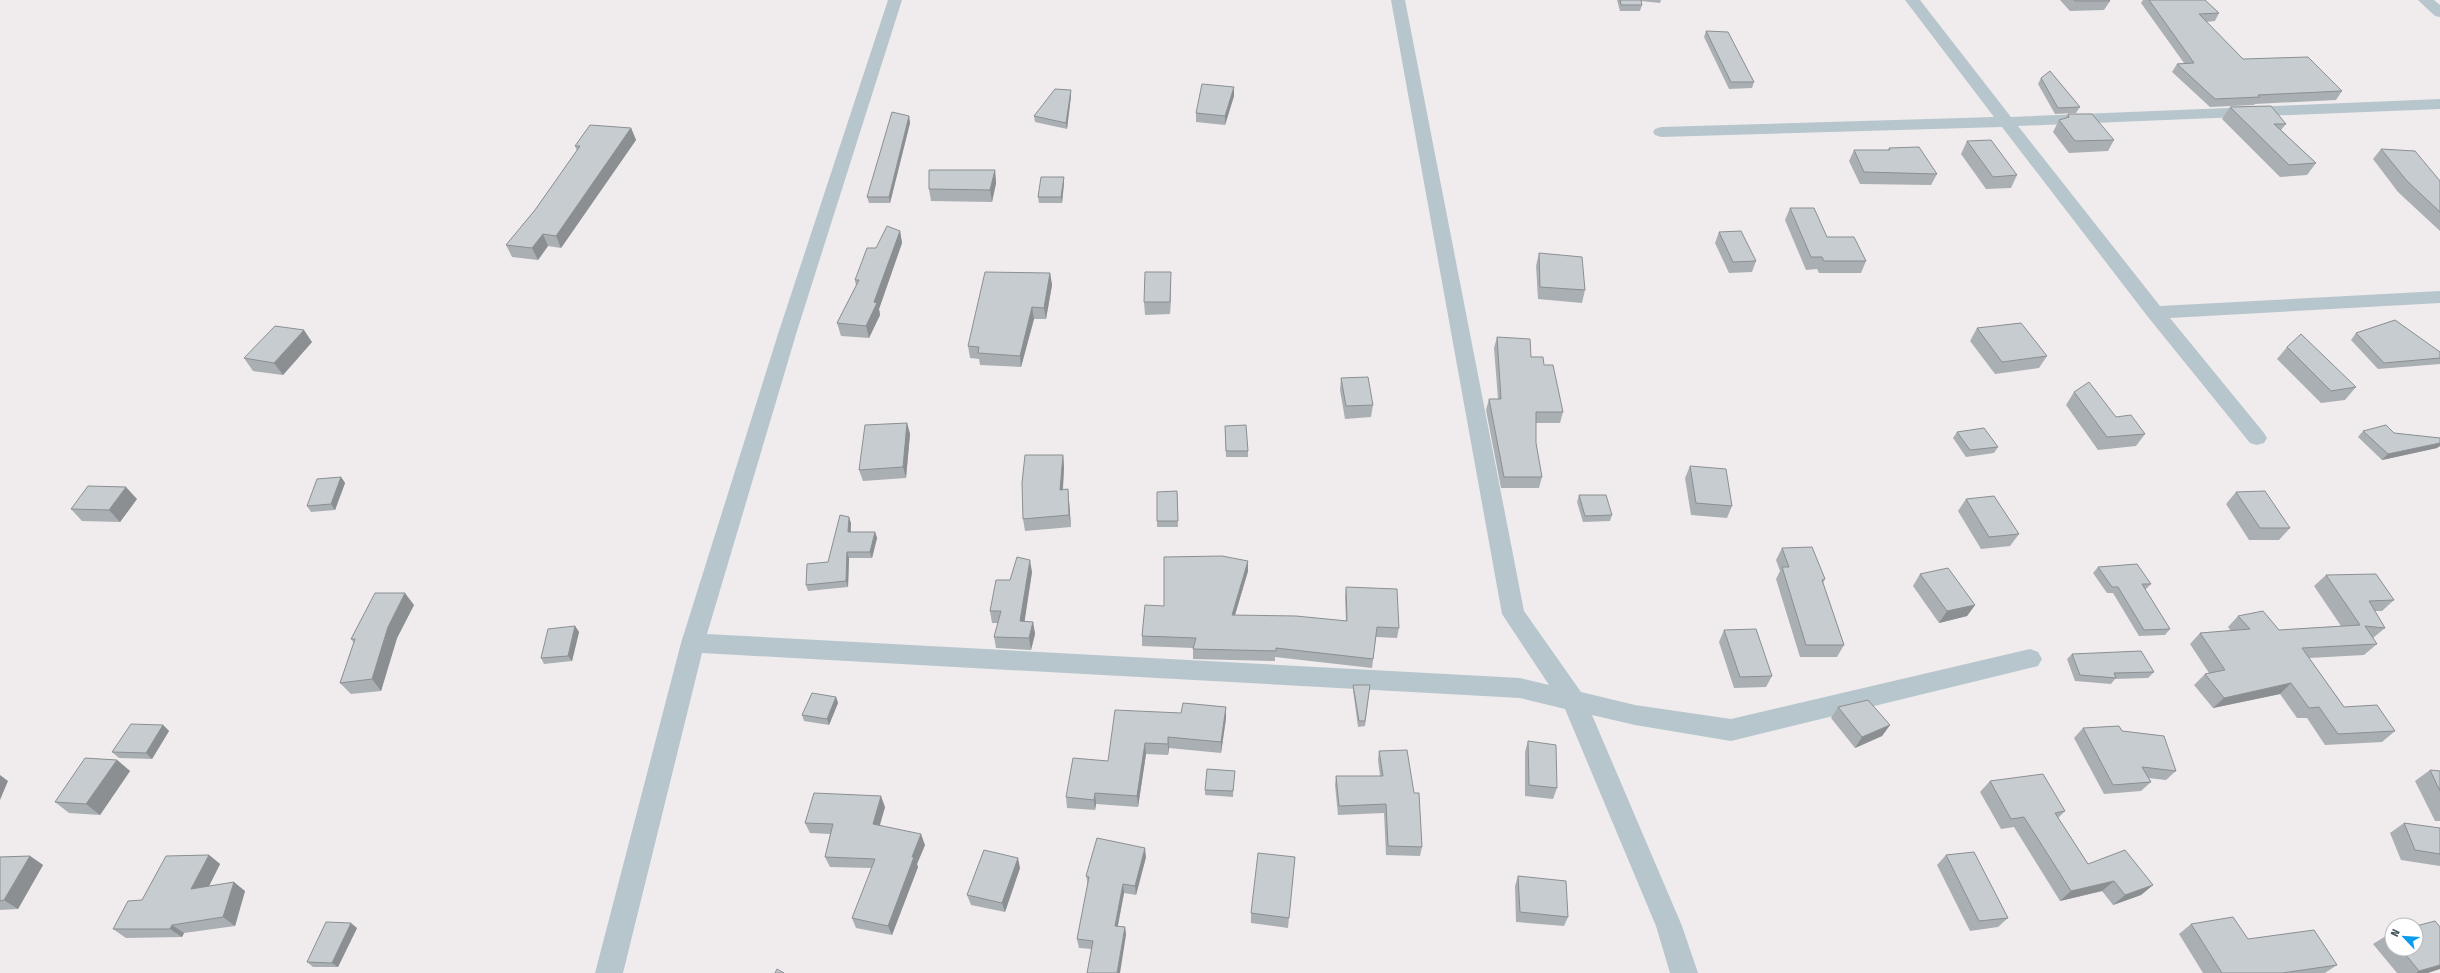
<svg xmlns="http://www.w3.org/2000/svg" width="2440" height="973" viewBox="0 0 2440 973" font-family="'Fira Sans Condensed',sans-serif">
	<rect width="100%" height="100%" fill="#f0eced"/>
	<g fill="none" stroke-linecap="round" stroke-linejoin="round">
		<g fill="#b7c6cc" fill-rule="evenodd">
			<polygon points="888,0 902,0 797,331 707,634 1520,678 1549,685 1502,614 1391,0 1405,0 1524,611 1581,692 1635,705 1731,719 2030,649 2038,652 2042,659 2038,666 1731,741 1635,725 1592,715 1682,926 1698,973 1670,973 1656,926 1565,709 1520,698 702,653 623,973 595,973 681,643 779,331"/>
			<polygon points="1905,0 1920,0 2011,117 2440,99 2440,109 2018,126 2160,306 2440,291 2440,303 2170,318 2264,433 2267,438 2264,443 2257,445 2250,443 2148,317 2002,127 1661,137 1655,135 1653,132 1655,129 1661,127 1994,117"/>
			<polygon points="2418,0 2434,0 2440,5 2440,17 2435,16"/>
		</g>
	</g>
	<g fill="#aaafb3">
		<polygon points="1617,0 1661,0 1660,3 1641,1 1642,5 1640,11 1620,11"/>
		<polygon points="2060,0 2109,0 2110,1 2104,10 2070,11"/>
		<polygon points="2143,0 2205,0 2219,13 2215,21 2206,22 2243,59 2342,91 2336,100 2255,104 2254,105 2210,107 2172,72 2177,64 2184,63 2141,3"/>
		<polygon points="1706,31 1754,82 1752,88 1729,89 1704,37"/>
		<polygon points="2041,78 2080,107 2076,113 2055,114 2038,84"/>
		<polygon points="1234,87 1234,96 1225,125 1196,122 1196,113"/>
		<polygon points="1071,90 1071,96 1067,129 1035,122 1034,116"/>
		<polygon points="2230,107 2286,124 2281,130 2316,163 2307,175 2280,177 2222,119"/>
		<polygon points="2068,114 2114,140 2108,151 2069,153 2053,132 2059,120 2066,118"/>
		<polygon points="909,116 910,123 890,203 869,203 867,197"/>
		<polygon points="631,128 636,140 561,248 548,246 538,260 512,257 506,245 535,210 577,151 575,146"/>
		<polygon points="1967,141 2017,175 2011,188 1986,189 1961,154"/>
		<polygon points="1889,148 1937,174 1931,185 1860,184 1849,161 1854,150 1888,150"/>
		<polygon points="2381,149 2440,181 2440,231 2398,192 2373,159"/>
		<polygon points="995,170 996,183 992,202 931,201 929,189"/>
		<polygon points="1064,177 1064,183 1062,203 1039,203 1038,197"/>
		<polygon points="1790,208 1827,237 1866,261 1861,273 1819,273 1817,269 1806,270 1785,220"/>
		<polygon points="900,231 902,243 879,309 880,315 869,338 841,336 837,323 856,286 855,280 876,248"/>
		<polygon points="1719,232 1756,261 1752,272 1729,273 1715,243"/>
		<polygon points="1539,253 1585,290 1582,303 1538,299 1536,266"/>
		<polygon points="1050,273 1052,285 1046,319 1034,319 1021,367 980,365 979,359 970,358 968,346"/>
		<polygon points="1171,285 1170,314 1145,315 1144,302"/>
		<polygon points="1977,328 2047,356 2039,368 1995,374 1970,341"/>
		<polygon points="2356,333 2440,352 2440,364 2378,369 2351,340"/>
		<polygon points="1497,337 1531,357 1544,365 1563,412 1560,423 1536,423 1536,443 1542,477 1539,488 1501,488 1486,410 1489,399 1498,399 1494,348"/>
		<polygon points="312,342 283,375 253,371 244,358"/>
		<polygon points="2287,347 2356,387 2345,400 2321,403 2277,359"/>
		<polygon points="1341,378 1373,405 1371,417 1345,419 1340,390"/>
		<polygon points="2074,392 2116,417 2145,434 2136,446 2098,450 2066,405"/>
		<polygon points="907,423 910,434 906,478 863,481 859,470"/>
		<polygon points="1225,426 1248,451 1248,457 1226,457"/>
		<polygon points="2363,431 2394,433 2437,448 2382,460 2358,437"/>
		<polygon points="1957,432 1998,447 1994,453 1966,457 1953,438"/>
		<polygon points="1063,455 1064,467 1063,490 1069,501 1071,527 1025,531 1023,519"/>
		<polygon points="1690,466 1732,506 1727,518 1691,515 1685,478"/>
		<polygon points="341,477 345,483 335,510 311,512 307,506"/>
		<polygon points="1177,491 1178,527 1157,527 1157,521"/>
		<polygon points="2236,492 2290,528 2279,540 2249,540 2226,504"/>
		<polygon points="1579,495 1612,515 1610,521 1583,522 1577,502"/>
		<polygon points="137,499 120,522 82,521 71,509"/>
		<polygon points="1966,499 2019,534 2010,546 1981,549 1958,511"/>
		<polygon points="851,523 851,532 875,532 877,538 872,558 849,558 848,587 808,591 806,585 828,562"/>
		<polygon points="1782,548 1825,579 1823,583 1844,645 1837,657 1800,657 1776,579 1780,571 1776,560"/>
		<polygon points="1248,561 1248,571 1235,615 1346,621 1345,597 1346,587 1399,628 1397,638 1376,637 1372,668 1275,657 1275,661 1193,659 1193,648 1142,646 1142,636 1164,606"/>
		<polygon points="2098,567 2151,584 2145,590 2170,629 2165,635 2139,636 2113,593 2107,593 2093,573"/>
		<polygon points="1032,572 1024,621 1033,622 1035,634 1031,650 996,648 994,637 998,623 992,623 990,611 1010,580"/>
		<polygon points="1920,574 1975,605 1967,616 1939,623 1913,586"/>
		<polygon points="2326,575 2394,600 2382,611 2375,611 2385,628 2373,638 2377,644 2364,655 2309,658 2344,707 2395,731 2382,742 2325,745 2307,718 2297,718 2280,694 2213,708 2194,685 2205,674 2209,673 2190,644 2200,633 2231,631 2228,627 2238,616 2279,630 2341,626 2314,586"/>
		<polygon points="414,605 397,638 381,691 351,694 340,683 354,643 351,639"/>
		<polygon points="575,626 579,632 572,661 544,664 541,658"/>
		<polygon points="1724,630 1772,676 1766,687 1734,688 1719,642"/>
		<polygon points="2072,654 2154,672 2148,678 2115,679 2111,684 2075,681 2067,659"/>
		<polygon points="1353,685 1370,685 1365,726 1358,727 1353,690"/>
		<polygon points="836,697 838,703 829,725 804,721 802,715"/>
		<polygon points="1226,707 1226,718 1221,753 1169,748 1168,755 1146,754 1138,807 1096,804 1095,810 1067,808 1066,797 1181,713"/>
		<polygon points="1838,707 1890,725 1882,736 1855,748 1831,718"/>
		<polygon points="163,725 169,731 152,759 119,758 112,752"/>
		<polygon points="2083,728 2122,731 2176,771 2166,780 2148,778 2151,782 2141,791 2104,794 2074,738"/>
		<polygon points="1528,741 1557,788 1553,799 1525,796 1525,752"/>
		<polygon points="1379,751 1422,847 1420,856 1386,855 1384,813 1338,815 1335,785 1336,776 1380,776 1378,760"/>
		<polygon points="117,760 130,771 100,815 69,813 55,802"/>
		<polygon points="2430,770 2440,771 2440,821 2435,821 2415,781"/>
		<polygon points="1234,776 1233,797 1205,795 1205,790"/>
		<polygon points="1990,781 2065,811 2058,818 2088,864 2153,885 2141,895 2113,905 2102,891 2060,901 2014,827 2001,829 1980,792"/>
		<polygon points="885,807 880,825 925,845 917,864 918,867 892,935 856,928 852,918 872,868 830,867 825,857 830,834 810,833 805,823"/>
		<polygon points="2404,823 2440,828 2440,866 2401,860 2390,833"/>
		<polygon points="209,855 220,864 209,886 245,891 235,926 184,933 182,937 126,938 113,929 142,900"/>
		<polygon points="1946,855 2008,918 1998,927 1970,931 1937,865"/>
		<polygon points="30,856 43,865 18,909 0,910 0,857"/>
		<polygon points="1146,857 1136,895 1124,893 1118,926 1125,927 1126,935 1092,949 1079,948 1077,939 1088,885 1086,876"/>
		<polygon points="1295,857 1288,928 1251,923 1251,913"/>
		<polygon points="1020,868 1005,912 971,905 967,895"/>
		<polygon points="1518,876 1568,917 1564,926 1516,922 1515,886"/>
		<polygon points="2191,924 2248,939 2337,965 2325,973 2203,973 2179,934"/>
		<polygon points="357,928 338,967 313,967 307,962"/>
		<polygon points="2392,933 2392,949 2416,949 2428,973 2397,973 2373,944 2389,934"/>
	</g>
	<g fill="#8b8f92">
		<polygon points="1234,87 1234,96 1225,125 1225,116"/>
		<polygon points="1071,90 1071,96 1067,129 1066,123"/>
		<polygon points="909,116 910,123 890,203 889,197"/>
		<polygon points="631,128 636,140 561,248 556,236"/>
		<polygon points="995,170 996,183 992,202 990,190"/>
		<polygon points="1064,177 1064,183 1062,203 1061,197"/>
		<polygon points="900,231 902,243 879,309 880,315 869,338 866,326 874,302"/>
		<polygon points="543,234 548,246 538,260 532,248"/>
		<polygon points="1171,272 1171,285 1170,314 1170,302"/>
		<polygon points="1050,273 1052,285 1046,319 1044,308"/>
		<polygon points="1032,307 1034,319 1021,367 1020,356"/>
		<polygon points="304,330 312,342 283,375 274,363"/>
		<polygon points="907,423 910,434 906,478 903,467"/>
		<polygon points="2440,443 2440,446 2437,448 2382,460 2388,454"/>
		<polygon points="1063,455 1064,467 1062,502 1060,490"/>
		<polygon points="341,477 345,483 335,510 331,504"/>
		<polygon points="126,487 137,499 120,522 109,510"/>
		<polygon points="1068,489 1069,501 1071,527 1069,515"/>
		<polygon points="849,517 851,523 850,538 848,532"/>
		<polygon points="875,532 877,538 872,558 870,552"/>
		<polygon points="847,552 849,558 848,587 846,581"/>
		<polygon points="1030,560 1032,572 1023,632 1020,621"/>
		<polygon points="1248,561 1248,571 1232,625 1232,615"/>
		<polygon points="405,593 414,605 397,638 381,691 372,679 388,627"/>
		<polygon points="1975,605 1967,616 1939,623 1947,611"/>
		<polygon points="1033,622 1035,634 1031,650 1029,638"/>
		<polygon points="575,626 579,632 572,661 568,656"/>
		<polygon points="2291,683 2280,694 2213,708 2224,698"/>
		<polygon points="836,697 838,703 829,725 827,719"/>
		<polygon points="1226,707 1226,718 1221,753 1221,742"/>
		<polygon points="163,725 169,731 152,759 146,753"/>
		<polygon points="1890,725 1882,736 1855,748 1862,737"/>
		<polygon points="1168,737 1169,748 1168,755"/>
		<polygon points="1145,743 1146,754 1138,807 1137,796"/>
		<polygon points="117,760 130,771 100,815 86,804"/>
		<polygon points="0,775 8,781 0,800"/>
		<polygon points="1095,793 1096,804 1095,810 1094,800"/>
		<polygon points="881,796 885,807 877,834 873,824"/>
		<polygon points="921,834 925,845 917,864 918,867 892,935 888,926 912,857"/>
		<polygon points="1145,848 1146,857 1136,895 1135,886"/>
		<polygon points="209,855 220,864 203,898 191,889"/>
		<polygon points="30,856 43,865 18,909 4,900"/>
		<polygon points="1018,858 1020,868 1005,912 1002,903"/>
		<polygon points="2114,881 2102,891 2060,901 2071,891"/>
		<polygon points="234,882 245,891 235,926 223,917"/>
		<polygon points="1123,884 1124,893 1116,934 1115,926"/>
		<polygon points="2153,885 2141,895 2113,905 2125,895"/>
		<polygon points="351,923 357,928 338,967 332,963"/>
		<polygon points="172,925 184,933 182,937 170,929"/>
		<polygon points="1125,927 1126,935 1120,973 1117,973"/>
		<polygon points="2440,965 2440,969 2428,973 2416,973 2419,971"/>
	</g>
	<g fill="#c6ccd0" stroke="#8b8f92">
		<polygon points="1620,0 1641,0 1642,5 1621,5"/>
		<polygon points="2074,0 2109,0 2110,1 2075,1"/>
		<polygon points="2149,0 2205,0 2219,13 2199,14 2243,59 2308,57 2342,91 2258,95 2260,97 2215,99 2177,64 2194,63"/>
		<polygon points="1706,31 1728,32 1754,82 1731,82"/>
		<polygon points="2050,71 2080,107 2058,108 2041,78"/>
		<polygon points="1202,84 1234,87 1225,116 1196,113"/>
		<polygon points="1055,89 1071,90 1066,123 1034,116"/>
		<polygon points="2271,106 2286,124 2274,124 2316,163 2289,165 2230,107"/>
		<polygon points="892,112 909,116 889,197 867,197"/>
		<polygon points="2068,114 2092,114 2114,140 2075,141 2059,120 2069,117"/>
		<polygon points="590,125 631,128 556,236 543,234 532,248 506,245 535,210 580,146 575,146"/>
		<polygon points="1991,140 2017,175 1993,177 1967,141"/>
		<polygon points="1919,147 1937,174 1864,172 1854,150 1890,150 1889,148"/>
		<polygon points="2381,149 2415,151 2440,181 2440,212 2407,181"/>
		<polygon points="929,170 995,170 990,190 929,189"/>
		<polygon points="1041,177 1064,177 1061,197 1038,197"/>
		<polygon points="1790,208 1814,208 1827,237 1854,237 1866,261 1824,261 1822,257 1811,257"/>
		<polygon points="887,226 900,231 874,302 877,303 866,326 837,323 859,280 855,280 867,248 876,248"/>
		<polygon points="1741,231 1756,261 1733,262 1719,232"/>
		<polygon points="1539,253 1582,257 1585,290 1540,287"/>
		<polygon points="985,272 1050,273 1044,308 1032,307 1020,356 978,353 979,347 968,346"/>
		<polygon points="1145,272 1171,272 1170,302 1144,302"/>
		<polygon points="2395,320 2440,352 2440,358 2384,363 2356,333"/>
		<polygon points="2021,323 2047,356 2002,362 1977,328"/>
		<polygon points="275,326 304,330 274,363 244,358"/>
		<polygon points="2301,334 2356,387 2331,391 2287,347"/>
		<polygon points="1497,337 1530,339 1531,357 1543,357 1544,365 1553,365 1563,412 1536,412 1536,443 1542,477 1504,477 1489,399 1501,399"/>
		<polygon points="1368,377 1373,405 1346,406 1341,378"/>
		<polygon points="2089,382 2116,417 2131,415 2145,434 2107,437 2074,392"/>
		<polygon points="907,423 903,467 859,470 865,425"/>
		<polygon points="1246,425 1248,451 1226,451 1225,426"/>
		<polygon points="2386,425 2394,433 2440,438 2440,443 2388,454 2363,431"/>
		<polygon points="1984,428 1998,447 1970,450 1957,432"/>
		<polygon points="1025,455 1063,455 1060,490 1068,489 1069,515 1023,519 1022,483"/>
		<polygon points="1690,466 1726,469 1732,506 1696,503"/>
		<polygon points="341,477 331,504 307,506 317,479"/>
		<polygon points="88,486 126,487 109,510 71,509"/>
		<polygon points="1177,491 1178,521 1157,521 1157,492"/>
		<polygon points="2265,491 2290,528 2260,528 2236,492"/>
		<polygon points="1579,495 1606,495 1612,515 1585,516"/>
		<polygon points="1994,496 2019,534 1989,537 1966,499"/>
		<polygon points="840,515 849,517 848,532 875,532 870,552 847,552 846,581 806,585 807,564 828,562"/>
		<polygon points="1812,547 1825,579 1822,580 1844,645 1806,645 1782,567 1789,567 1782,548"/>
		<polygon points="1222,556 1248,561 1232,615 1296,616 1347,621 1346,587 1397,589 1399,628 1377,627 1373,659 1276,648 1276,651 1193,649 1196,638 1142,636 1145,605 1164,606 1164,557"/>
		<polygon points="1017,557 1030,560 1020,621 1033,622 1029,638 994,637 1001,611 990,611 996,580 1010,580"/>
		<polygon points="2137,564 2151,584 2142,584 2170,629 2144,630 2118,587 2112,587 2098,567"/>
		<polygon points="1948,568 1975,605 1947,611 1920,574"/>
		<polygon points="2376,574 2394,600 2369,601 2385,628 2365,626 2377,644 2302,648 2344,707 2377,705 2395,731 2338,734 2319,707 2309,708 2291,683 2224,698 2205,674 2225,670 2200,633 2250,629 2238,616 2263,611 2279,630 2360,625 2326,575"/>
		<polygon points="375,593 405,593 388,627 372,679 340,683 355,639 351,639"/>
		<polygon points="575,626 568,656 541,658 548,629"/>
		<polygon points="1756,629 1772,676 1740,677 1724,630"/>
		<polygon points="2141,651 2154,672 2114,673 2116,678 2080,675 2072,654"/>
		<polygon points="1353,685 1370,685 1365,721 1359,721"/>
		<polygon points="812,693 836,697 827,719 802,715"/>
		<polygon points="1868,700 1890,725 1862,737 1838,707"/>
		<polygon points="1183,703 1226,707 1221,742 1168,737 1168,744 1145,743 1137,796 1095,793 1094,800 1066,797 1073,758 1108,761 1115,710 1181,713"/>
		<polygon points="131,724 163,725 146,753 112,752"/>
		<polygon points="2119,726 2122,731 2164,736 2176,771 2142,767 2151,782 2113,785 2083,728"/>
		<polygon points="1528,741 1556,745 1557,788 1529,785"/>
		<polygon points="1407,750 1414,793 1419,793 1422,847 1388,846 1386,804 1339,806 1336,776 1383,776 1379,751"/>
		<polygon points="85,758 117,760 86,804 55,802"/>
		<polygon points="1207,769 1235,771 1233,791 1205,790"/>
		<polygon points="2430,770 2440,771 2440,791"/>
		<polygon points="2043,774 2065,811 2055,813 2088,864 2125,850 2153,885 2125,895 2114,881 2071,891 2024,817 2011,819 1990,781"/>
		<polygon points="814,793 881,796 873,824 921,834 912,857 914,857 888,926 852,918 875,859 825,857 833,824 805,823"/>
		<polygon points="2404,823 2440,828 2440,854 2415,850"/>
		<polygon points="1097,838 1145,848 1135,886 1123,884 1115,926 1125,927 1117,973 1087,973 1093,941 1077,939 1089,877 1086,876"/>
		<polygon points="984,850 1018,858 1002,903 967,895"/>
		<polygon points="1974,852 2008,918 1979,921 1946,855"/>
		<polygon points="1258,853 1295,857 1289,918 1251,913"/>
		<polygon points="209,855 191,889 234,882 223,917 172,925 170,929 113,929 128,901 142,900 166,856"/>
		<polygon points="30,856 4,900 0,901 0,857"/>
		<polygon points="1518,876 1566,881 1568,917 1520,912"/>
		<polygon points="2233,917 2248,939 2314,930 2337,965 2282,973 2222,973 2191,924"/>
		<polygon points="2435,921 2440,927 2440,965 2419,971 2401,949 2416,949 2416,926"/>
		<polygon points="326,922 351,923 332,963 307,962"/>
		<polygon points="2392,933 2392,938 2389,934"/>
		<polygon points="777,969 784,973 775,973"/>
	</g>
	<g transform="translate(2404 937) rotate(295)"><circle r="19" fill="#ffffff" stroke="#b4bbbe"/>
	<path d="M0-3L7 15L0 10L-7 15Z" fill="#0a9ced"/>
	<text y="-6" font-size="11" font-weight="bold" text-anchor="middle" fill="#44555c">N</text>
	</g>
</svg>
